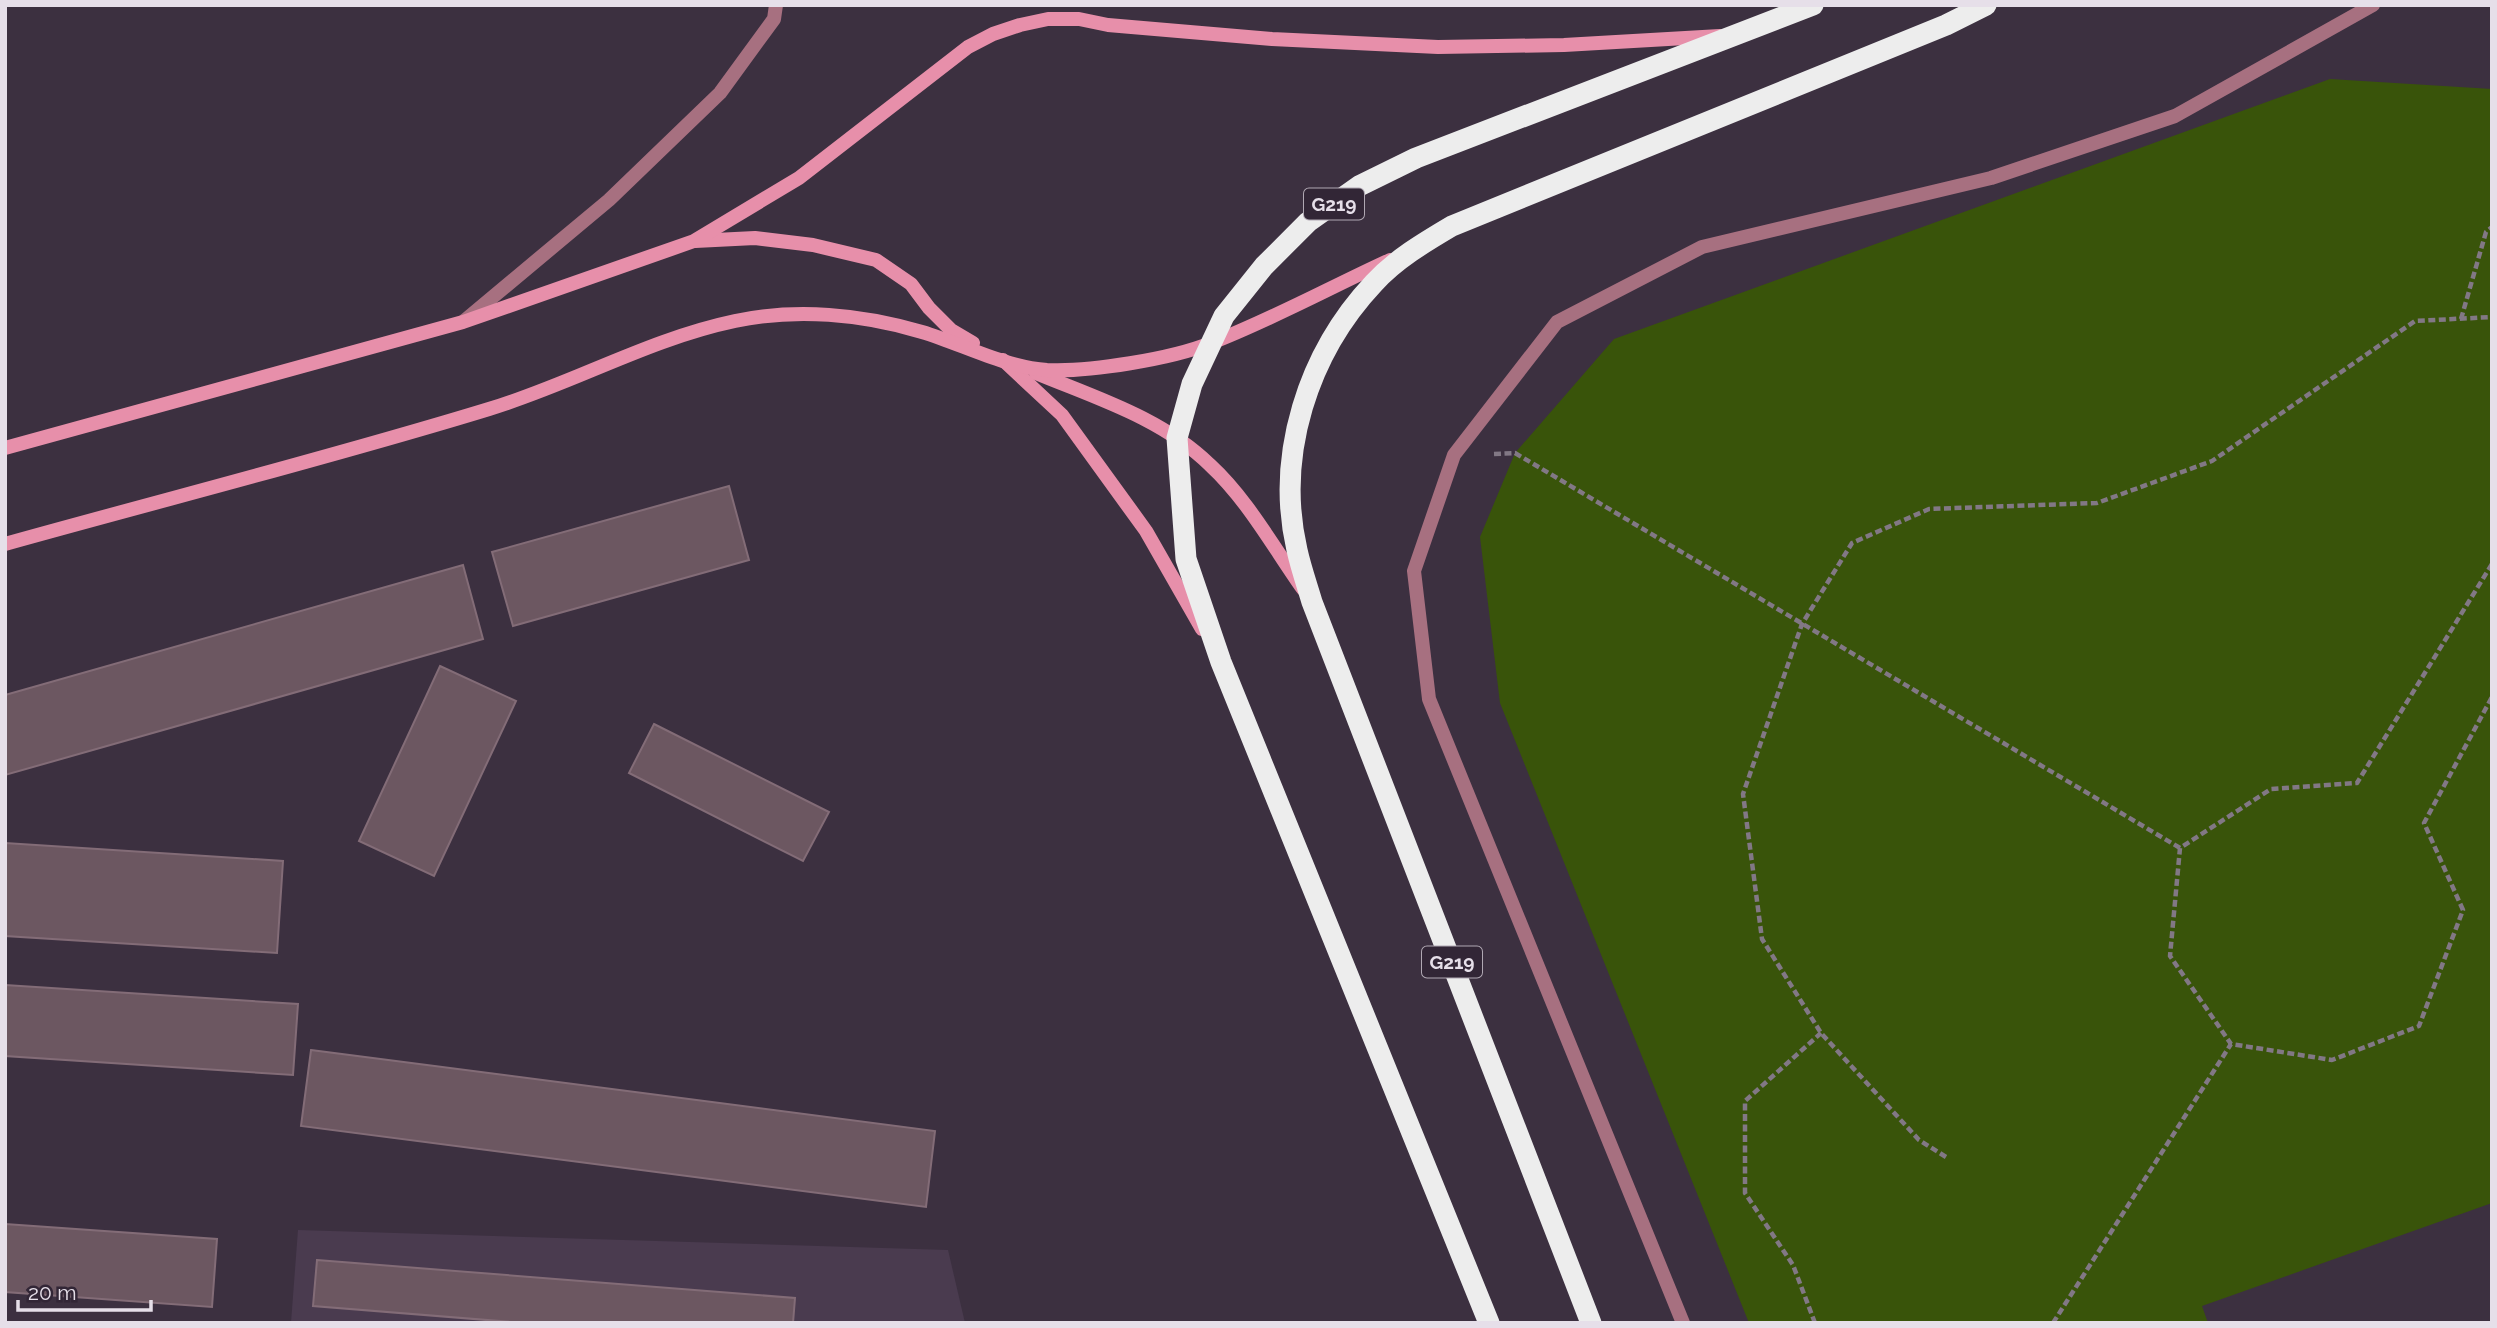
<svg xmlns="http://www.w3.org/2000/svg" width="2497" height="1328" viewBox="0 0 2497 1328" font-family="Raleway,sans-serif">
	<rect width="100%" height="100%" fill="#3c3040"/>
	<polygon fill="#4a3b4f" points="298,1230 948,1250 965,1323 291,1323"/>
	<polygon fill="#39540a" points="2330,79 2492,89 2492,1203 2202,1306 2208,1323 1749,1323 1500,703 1480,537 1515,453 1614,339"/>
	<g fill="#6c5761" stroke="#836c77" stroke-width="2">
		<polygon points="729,486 749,560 513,626 492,552"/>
		<polygon points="463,565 483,639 5,775 5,695"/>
		<polygon points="440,666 516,701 434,876 359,841"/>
		<polygon points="654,724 829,812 803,861 629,773"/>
		<polygon points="5,843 283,861 277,953 5,936"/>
		<polygon points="5,985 298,1004 293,1075 5,1056"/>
		<polygon points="311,1050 935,1131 926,1207 301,1126"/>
		<polygon points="5,1224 217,1239 212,1307 5,1292"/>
		<polygon points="317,1260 795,1298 793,1323 524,1323 313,1306"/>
	</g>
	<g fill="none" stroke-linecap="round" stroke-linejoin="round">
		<g stroke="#827885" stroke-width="4.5" stroke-dasharray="7 3.5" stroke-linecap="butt">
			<polyline points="2461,319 2486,232 2492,227"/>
			<polyline points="1494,454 1515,453 2180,848"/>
			<polyline points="2492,564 2357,783 2271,789 2180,848 2170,956 2231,1044 2332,1060 2419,1026 2463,910 2424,823 2492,697"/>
			<polyline points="1946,1157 1919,1140 1821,1033 1762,939 1743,794 1802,624 1852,543 1929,509 2097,503 2212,461 2415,321 2492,317"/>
			<polyline points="1815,1323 1793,1265 1745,1193 1745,1101 1821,1033"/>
			<polyline points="2053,1323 2231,1044"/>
		</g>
		<g stroke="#a77080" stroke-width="14">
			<polyline points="464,321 609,200 720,93 774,19 776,5"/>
			<polyline points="1683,1323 1429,699 1414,571 1454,455 1557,322 1702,247 1991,178 2175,116 2373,5"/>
		</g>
		<g stroke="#e78faa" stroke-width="14">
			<polyline points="695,241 755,238 813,245 876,260 911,284 929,308 951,330 973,343"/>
			<polyline points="1003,360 1062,415 1146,531 1202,629"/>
			<path d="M1036,373C1096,398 1162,418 1210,465C1247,499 1274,548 1303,589"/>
			<polyline points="5,448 463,322 694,241 799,178 968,47 993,34 1020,25 1048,19 1079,19 1108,25 1272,39 1438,47 1564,45 1720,36"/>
			<path d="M5,544C166,499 329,458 489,409C572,384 649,339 735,321C796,308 862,314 922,332C962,344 1004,367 1047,370C1090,372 1171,359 1211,343C1271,320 1331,287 1390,260"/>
		</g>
		<g stroke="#ededed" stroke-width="21">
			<polyline points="1489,1323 1221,662 1186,559 1177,438 1192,384 1224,316 1264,266 1308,222 1359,186 1416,158 1813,5"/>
			<path d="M1591,1323L1312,602C1307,585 1301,568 1297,550C1275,455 1308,353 1374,283C1396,259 1425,242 1452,226L1946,25L1986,5"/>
		</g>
	</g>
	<g text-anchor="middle" stroke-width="7" stroke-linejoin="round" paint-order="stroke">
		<g fill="#322636" stroke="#b0a8b3" stroke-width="2">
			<rect x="1304" y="188.5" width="60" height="31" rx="5"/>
			<rect x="1422" y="946.5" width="60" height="31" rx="5"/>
		</g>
		<g font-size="19" font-weight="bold" fill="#e6dfe9">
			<text x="1334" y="211">G219</text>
			<text x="1452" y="969">G219</text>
		</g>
	</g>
	<rect width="2497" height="1328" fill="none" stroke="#e6dfe9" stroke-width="14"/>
	<path d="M18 1300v10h133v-10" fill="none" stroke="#e6dfe9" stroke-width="3.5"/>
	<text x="28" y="1300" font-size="21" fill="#e6dfe9" stroke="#322636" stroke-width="5" paint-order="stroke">20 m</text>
</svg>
